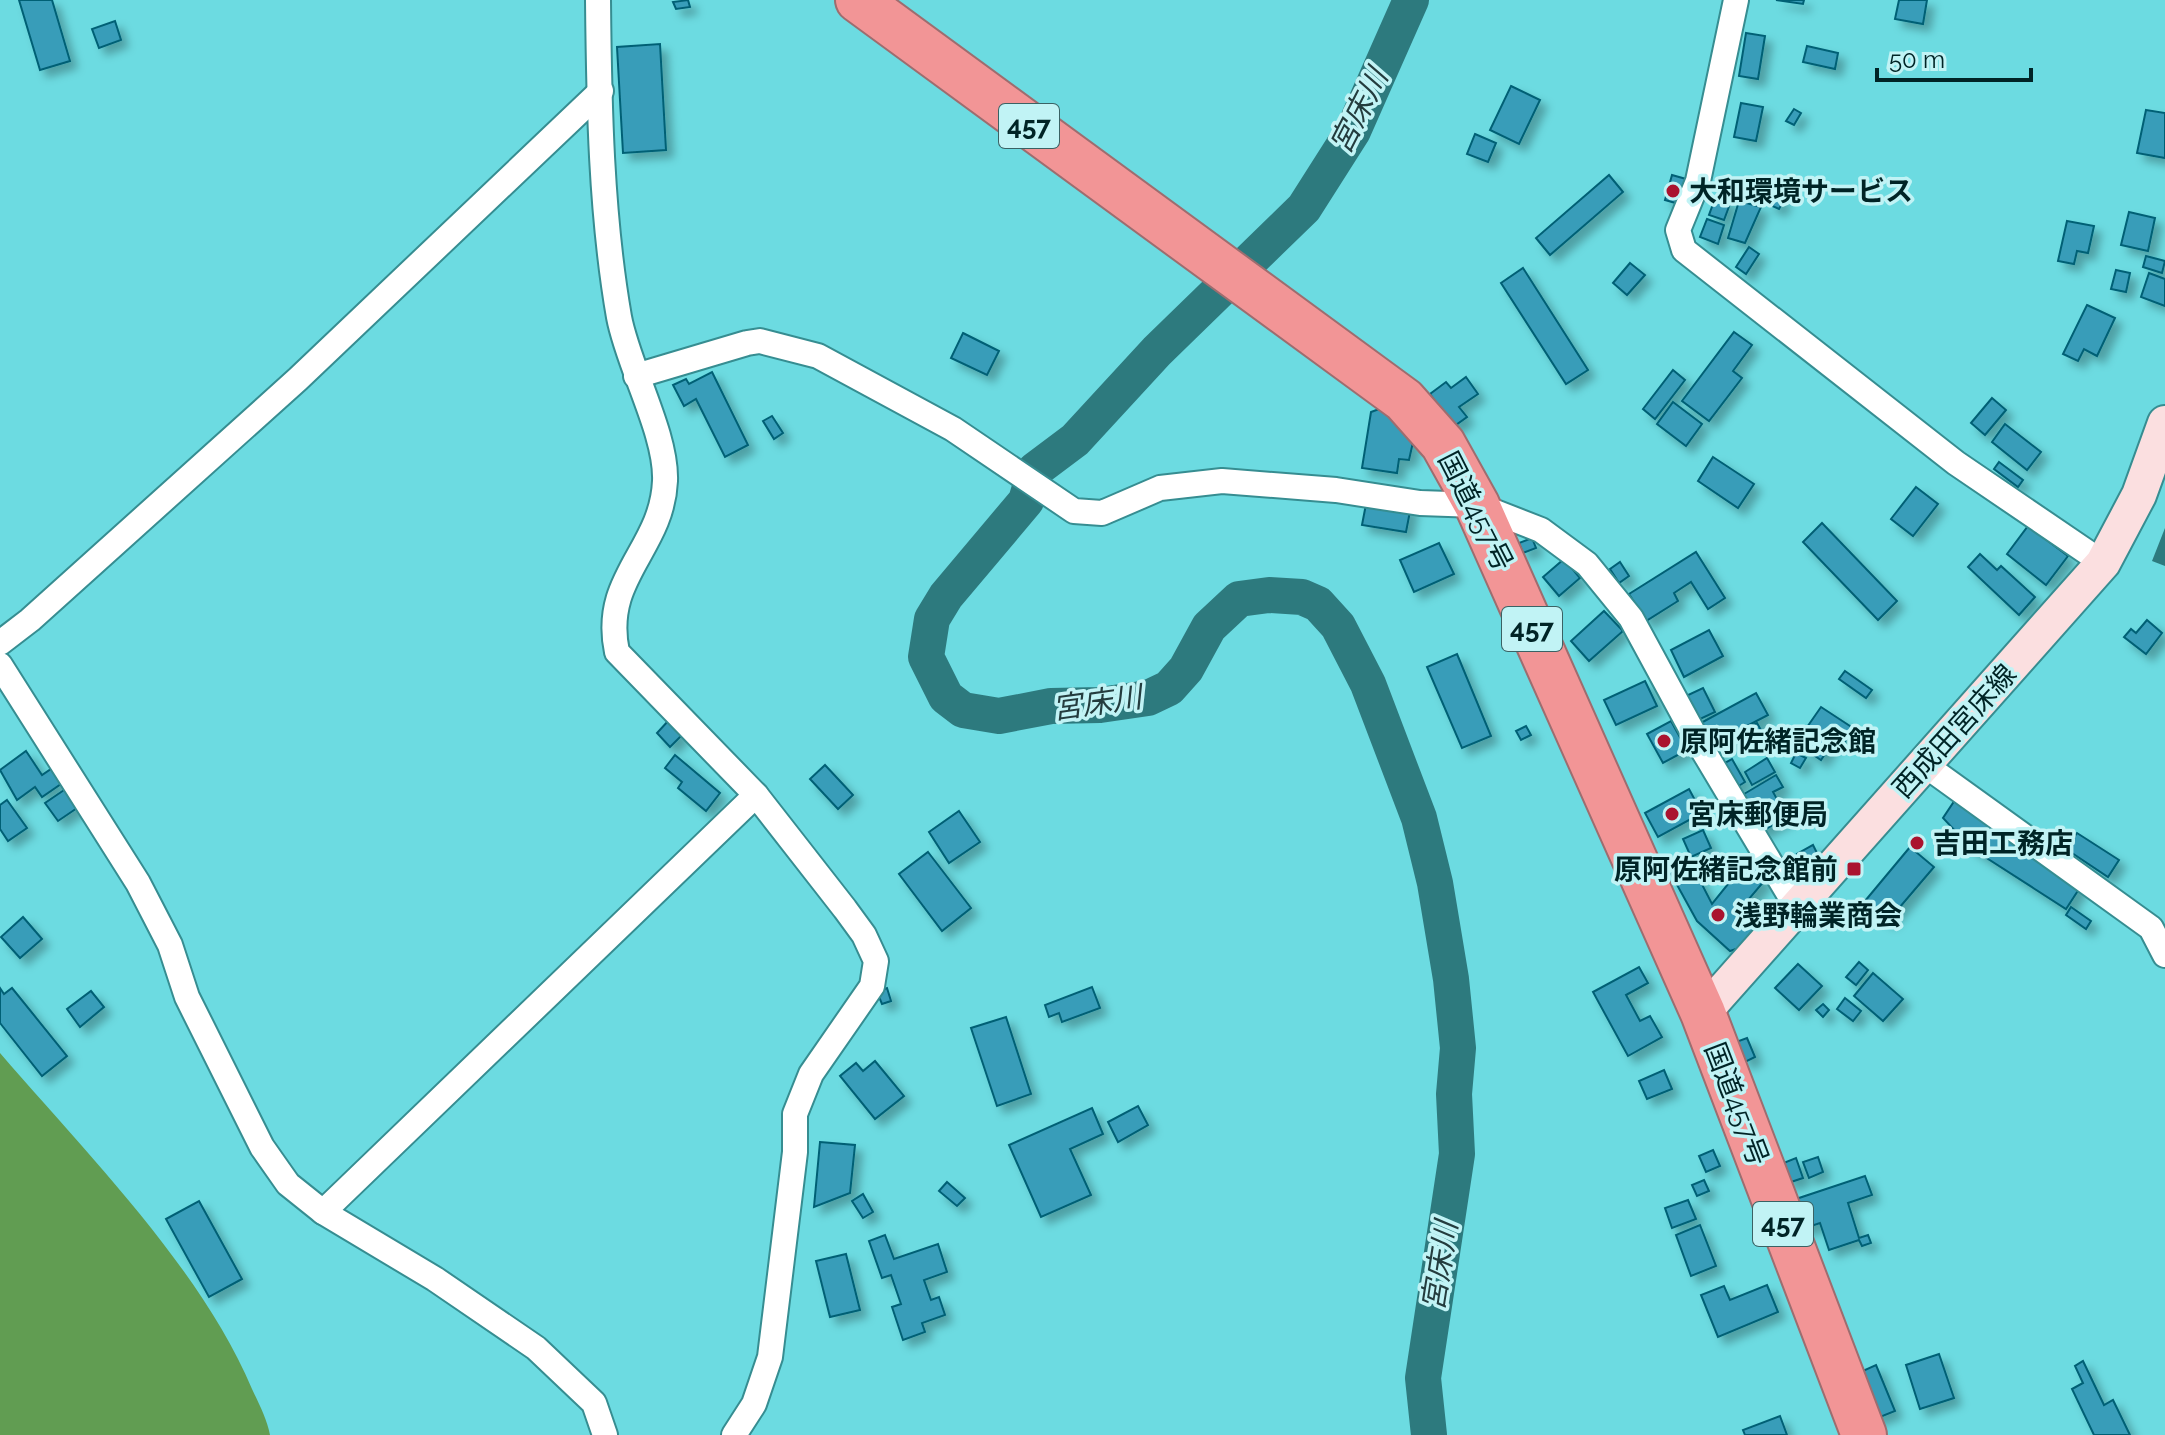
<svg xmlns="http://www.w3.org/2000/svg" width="2165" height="1435" viewBox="0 0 2165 1435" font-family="Raleway,'Noto Sans JP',sans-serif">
	<defs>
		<filter id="shadow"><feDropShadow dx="7" dy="7" stdDeviation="4" flood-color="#0004"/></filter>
	</defs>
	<rect width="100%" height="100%" fill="#6cdbe1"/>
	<path fill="#619d52" d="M0,1053C86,1153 201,1268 252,1389C259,1404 267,1419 270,1435H0Z"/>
	<polygon fill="#2d7a7e" points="2165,528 2165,566 2152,561"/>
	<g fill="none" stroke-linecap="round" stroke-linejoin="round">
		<polyline stroke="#2d7a7e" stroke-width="36" points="1411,0 1353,131 1304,208 1157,351 1075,440 1035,470 1026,501 946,596 932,619 926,657 946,697 963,710 999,716 1051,706 1100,705 1148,698 1169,688 1186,669 1209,627 1239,599 1269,595 1302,597 1318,604 1338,626 1368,684 1419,818 1435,883 1451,979 1458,1048 1454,1094 1457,1154 1423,1378 1429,1435"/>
	</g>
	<g fill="#399db9" stroke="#026075" stroke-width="2" filter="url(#shadow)">
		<polygon points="19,0 52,0 70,61 40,70"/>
		<polygon points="688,0 690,7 676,9 673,2"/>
		<polygon points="1776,0 1804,0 1803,4"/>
		<polygon points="1899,0 1927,0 1923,24 1895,19"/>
		<polygon points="115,21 121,40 99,48 92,29"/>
		<polygon points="1746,33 1765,36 1758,79 1739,76"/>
		<polygon points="660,44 666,150 623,153 617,47"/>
		<polygon points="1807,46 1838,53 1835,69 1803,62"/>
		<polygon points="1511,86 1540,100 1519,144 1490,130"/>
		<polygon points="1741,103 1763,107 1756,141 1734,137"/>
		<polygon points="1794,109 1801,113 1794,125 1786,121"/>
		<polygon points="2146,110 2165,113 2165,158 2137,153"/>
		<polygon points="1475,134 1496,143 1488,162 1467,154"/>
		<polygon points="1609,175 1623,192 1550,255 1536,238"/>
		<polygon points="1672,175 1686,179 1679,204 1665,200"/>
		<polygon points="1773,194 1784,200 1779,209 1768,204"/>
		<polygon points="1716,196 1731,201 1724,220 1709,215"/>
		<polygon points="1739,201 1761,207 1745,243 1728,238"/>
		<polygon points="2129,212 2155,218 2148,251 2121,245"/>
		<polygon points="1707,219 1724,225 1718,244 1700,237"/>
		<polygon points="2067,221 2094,226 2088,253 2077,251 2074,264 2058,261"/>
		<polygon points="1749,247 1759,254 1746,274 1736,267"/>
		<polygon points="2146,256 2165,261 2162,273 2143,267"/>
		<polygon points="1630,263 1645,275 1627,295 1613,283"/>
		<polygon points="1523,268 1588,370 1566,384 1501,283"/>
		<polygon points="2116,270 2130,273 2126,292 2111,289"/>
		<polygon points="2149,273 2165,279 2165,306 2141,297"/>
		<polygon points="2087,305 2115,318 2097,356 2084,349 2078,361 2063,354"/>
		<polygon points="1734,332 1752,345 1733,371 1742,378 1709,421 1682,401"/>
		<polygon points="963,333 999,351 987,375 951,358"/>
		<polygon points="1673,370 1685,380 1655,419 1643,409"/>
		<polygon points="712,372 748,445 725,457 696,399 684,406 673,385 686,379 689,384"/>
		<polygon points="1466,377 1478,394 1459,407 1467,417 1453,427 1430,394 1446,382 1451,388"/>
		<polygon points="1992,398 2006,410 1985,435 1971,423"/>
		<polygon points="1673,402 1702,424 1686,446 1657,424"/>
		<polygon points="1382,408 1413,442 1409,460 1399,459 1397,473 1362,468 1371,412"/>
		<polygon points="772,416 783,433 774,439 763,421"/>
		<polygon points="2005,424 2041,452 2027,470 1992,442"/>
		<polygon points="1713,457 1754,484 1738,508 1698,481"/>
		<polygon points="1999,462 2023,480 2018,487 1994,469"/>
		<polygon points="1916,487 1938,504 1913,536 1891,519"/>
		<polygon points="1367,499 1411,506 1406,532 1362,525"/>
		<polygon points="1822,523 1897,601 1878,620 1803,542"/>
		<polygon points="2028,526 2068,556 2046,585 2007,554"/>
		<polygon points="1532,538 1536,548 1523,553 1519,543"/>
		<polygon points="1439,543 1454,574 1414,592 1400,560"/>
		<polygon points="1696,552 1725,598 1708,609 1691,582 1674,593 1678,601 1646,621 1629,594"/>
		<polygon points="1980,554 1997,570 2001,566 2035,597 2019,615 1968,567"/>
		<polygon points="1564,559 1580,578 1559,596 1543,577"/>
		<polygon points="1620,562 1629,576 1619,583 1610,569"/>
		<polygon points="1604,611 1623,631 1589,661 1571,641"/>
		<polygon points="2147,620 2162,633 2146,654 2124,637 2131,629 2136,633"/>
		<polygon points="1709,630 1723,656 1684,677 1671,650"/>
		<polygon points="1457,654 1491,736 1462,748 1427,667"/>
		<polygon points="1845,671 1872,690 1866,698 1839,679"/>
		<polygon points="1645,681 1657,706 1616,725 1604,700"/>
		<polygon points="1703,688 1715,712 1698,720 1686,696"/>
		<polygon points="1756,693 1768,715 1741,729 1743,735 1714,751 1699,724"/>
		<polygon points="1821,707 1853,728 1845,741 1837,736 1821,760 1796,743"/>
		<polygon points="669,720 683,734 670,747 657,733"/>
		<polygon points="1671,721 1687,750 1663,763 1647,734"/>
		<polygon points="1757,723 1761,730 1750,736 1747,728"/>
		<polygon points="1526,726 1531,735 1521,740 1516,731"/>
		<polygon points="26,751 42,775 51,769 61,784 42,797 35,787 17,800 0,770"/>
		<polygon points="1796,753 1806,758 1800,768 1791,763"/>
		<polygon points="675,755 720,793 706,811 678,788 682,782 665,768"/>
		<polygon points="1767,758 1775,772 1752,785 1745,772"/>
		<polygon points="1732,759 1745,782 1732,790 1719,766"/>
		<polygon points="825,765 853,795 838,809 810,779"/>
		<polygon points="1776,775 1783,787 1773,792 1787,817 1759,833 1739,797"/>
		<polygon points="67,788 80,806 58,821 45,803"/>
		<polygon points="1689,789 1702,813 1658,837 1645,813"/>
		<polygon points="1957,797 2081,886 2066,909 1971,848 1943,818"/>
		<polygon points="7,800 27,828 8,841 0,829 0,805"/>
		<polygon points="959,811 980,842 949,863 929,832"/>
		<polygon points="1703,830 1711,848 1691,857 1683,839"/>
		<polygon points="2077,833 2119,860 2108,877 2066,849"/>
		<polygon points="1813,845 1820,859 1805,868 1797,854"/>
		<polygon points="1910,847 1934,867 1888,921 1865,901"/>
		<polygon points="928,852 971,908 942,931 899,874"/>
		<polygon points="1691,863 1712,904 1745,863 1765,880 1748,900 1766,914 1739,948 1730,951 1697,921 1671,874"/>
		<polygon points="2071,907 2091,921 2086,929 2066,915"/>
		<polygon points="23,917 42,939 20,958 1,937"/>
		<polygon points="1859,962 1868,970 1856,985 1846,977"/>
		<polygon points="1798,964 1822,986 1799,1010 1775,988"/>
		<polygon points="1639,967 1648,983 1626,995 1640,1021 1650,1016 1662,1037 1628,1056 1593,992"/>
		<polygon points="1873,973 1903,999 1883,1021 1854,996"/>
		<polygon points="1092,987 1100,1008 1062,1022 1059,1013 1049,1017 1045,1005"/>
		<polygon points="0,988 4,994 12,988 67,1056 42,1076 0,1023"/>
		<polygon points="887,988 891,1001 882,1004 877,992"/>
		<polygon points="91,991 104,1007 80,1027 67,1009"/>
		<polygon points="1845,998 1861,1011 1853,1021 1837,1009"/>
		<polygon points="1823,1004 1829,1010 1823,1017 1816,1010"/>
		<polygon points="1006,1017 1031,1094 997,1106 971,1028"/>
		<polygon points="1747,1038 1755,1057 1745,1062 1736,1042"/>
		<polygon points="875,1061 904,1096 875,1119 840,1076 856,1063 863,1071"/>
		<polygon points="1664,1070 1672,1089 1647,1099 1639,1081"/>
		<polygon points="1138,1106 1148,1125 1118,1142 1108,1122"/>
		<polygon points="1092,1108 1103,1134 1070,1149 1091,1195 1041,1217 1009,1145"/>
		<polygon points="820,1142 855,1145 850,1193 814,1207"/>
		<polygon points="1713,1150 1720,1166 1706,1172 1699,1156"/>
		<polygon points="1818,1157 1823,1172 1809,1178 1803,1162"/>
		<polygon points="1796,1158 1803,1178 1788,1183 1781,1164"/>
		<polygon points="1865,1176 1872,1195 1848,1203 1859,1238 1868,1235 1871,1243 1862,1246 1859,1240 1829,1250 1820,1223 1802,1229 1793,1200"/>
		<polygon points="1704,1180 1709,1191 1697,1196 1692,1185"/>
		<polygon points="947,1182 965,1198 957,1206 939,1191"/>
		<polygon points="863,1194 873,1212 863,1218 852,1201"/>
		<polygon points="1688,1200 1696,1219 1672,1228 1665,1208"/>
		<polygon points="199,1201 242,1279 209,1297 166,1219"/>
		<polygon points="1700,1225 1716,1266 1691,1276 1676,1235"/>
		<polygon points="885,1235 894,1259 938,1244 947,1272 924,1280 931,1300 939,1297 945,1315 922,1323 925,1332 903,1340 892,1307 901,1304 891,1275 882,1278 869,1241"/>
		<polygon points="846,1254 860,1310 830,1317 816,1261"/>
		<polygon points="1767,1285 1778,1312 1718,1337 1701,1295 1724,1286 1730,1300"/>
		<polygon points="1939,1354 1954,1398 1920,1409 1906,1365"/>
		<polygon points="2083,1361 2104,1405 2113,1400 2130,1435 2094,1435 2072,1389 2083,1383 2075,1366"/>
		<polygon points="1876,1365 1895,1411 1875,1419 1856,1374"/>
		<polygon points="1780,1416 1787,1435 1745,1435 1743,1430"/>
	</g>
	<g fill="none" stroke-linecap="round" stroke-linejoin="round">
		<defs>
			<g id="street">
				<path d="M598,0C599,104 601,214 619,317C628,366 667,434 665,481C662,550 601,577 617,652L756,795L845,909L864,935L876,961L872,986L811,1074L795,1114V1152L770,1357L754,1404L734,1435"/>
				<polyline points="1736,0 1698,181 1678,230 1684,250 1956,463 2103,563"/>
				<polyline points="636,376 747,343 760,341 818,356 953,429 1074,511 1102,513 1160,488 1222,481 1336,490 1420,503 1477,505 1541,530 1587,564 1631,618 1701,747 1796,906"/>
				<polyline points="0,643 30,620 298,379 601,91"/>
				<polyline points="0,665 138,883 170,945 187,997 262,1147 288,1184 323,1212 435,1279 536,1348 594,1403 605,1435"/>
				<polyline points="1925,765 2151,928 2165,955"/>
				<polyline points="323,1212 756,795"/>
			</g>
			<polyline id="secondary" points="1703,1013 2103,563 2139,495 2165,423"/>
			<polyline id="highway" points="858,0 1404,400 1443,444 1477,505 1703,1013 1864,1435"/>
		</defs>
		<use href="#street" stroke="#368d91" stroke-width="28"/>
		<use href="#secondary" stroke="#368d91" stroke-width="38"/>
		<use href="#highway" stroke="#9d6d6f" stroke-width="48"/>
		<use href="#street" stroke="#fff" stroke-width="24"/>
		<use href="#secondary" stroke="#fbdfe0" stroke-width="34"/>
		<use href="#highway" stroke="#f29596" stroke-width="44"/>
	</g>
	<g fill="#aa132f" stroke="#c1f3f5" stroke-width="3">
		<circle cx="1673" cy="191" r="8"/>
		<circle cx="1664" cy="741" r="8"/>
		<circle cx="1672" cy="814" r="8"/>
		<circle cx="1917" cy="843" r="8"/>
		<rect x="1846" y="861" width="16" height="16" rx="4"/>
		<circle cx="1718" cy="915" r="8"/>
	</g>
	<g text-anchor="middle" stroke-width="7" stroke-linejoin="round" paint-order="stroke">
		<g fill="#c1f3f5" stroke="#3a6264" stroke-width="2">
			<rect x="999" y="104" width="60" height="44" rx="6"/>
			<rect x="1502" y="607" width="60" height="44" rx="6"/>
			<rect x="1753" y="1202" width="60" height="44" rx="6"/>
		</g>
		<g font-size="26" font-weight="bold" fill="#002426">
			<text x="1029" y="135">457</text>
			<text x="1532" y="638">457</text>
			<text x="1783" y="1233">457</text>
		</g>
		<g font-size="28" font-weight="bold" fill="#002426" stroke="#c1f3f5" text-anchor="start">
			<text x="1689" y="201">大和環境サービス</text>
			<text x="1680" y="751">原阿佐緒記念館</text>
			<text x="1688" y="824">宮床郵便局</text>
			<text x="1933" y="853">吉田工務店</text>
			<text x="1838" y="879" text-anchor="end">原阿佐緒記念館前</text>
			<text x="1734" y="925">浅野輪業商会</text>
		</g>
		<g font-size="28" fill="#002426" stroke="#c1f3f5">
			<text transform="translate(1476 511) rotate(63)" y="10">国道457号</text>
			<text transform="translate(1954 731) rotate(-48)" y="10">西成田宮床線</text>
			<text transform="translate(1737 1104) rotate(69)" y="10">国道457号</text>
		</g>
		<g font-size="30" font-style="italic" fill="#243c3e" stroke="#c1f3f5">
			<text transform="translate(1359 111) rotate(-63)" y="10">宮床川</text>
			<text transform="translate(1097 703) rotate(-8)" y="10">宮床川</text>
			<text transform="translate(1440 1266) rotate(-81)" y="10">宮床川</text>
		</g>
	</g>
	<path d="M1877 68v12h154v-12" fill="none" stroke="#002426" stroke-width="4"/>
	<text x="1889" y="68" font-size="24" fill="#002426" stroke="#c1f3f5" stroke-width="6" paint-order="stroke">50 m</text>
</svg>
